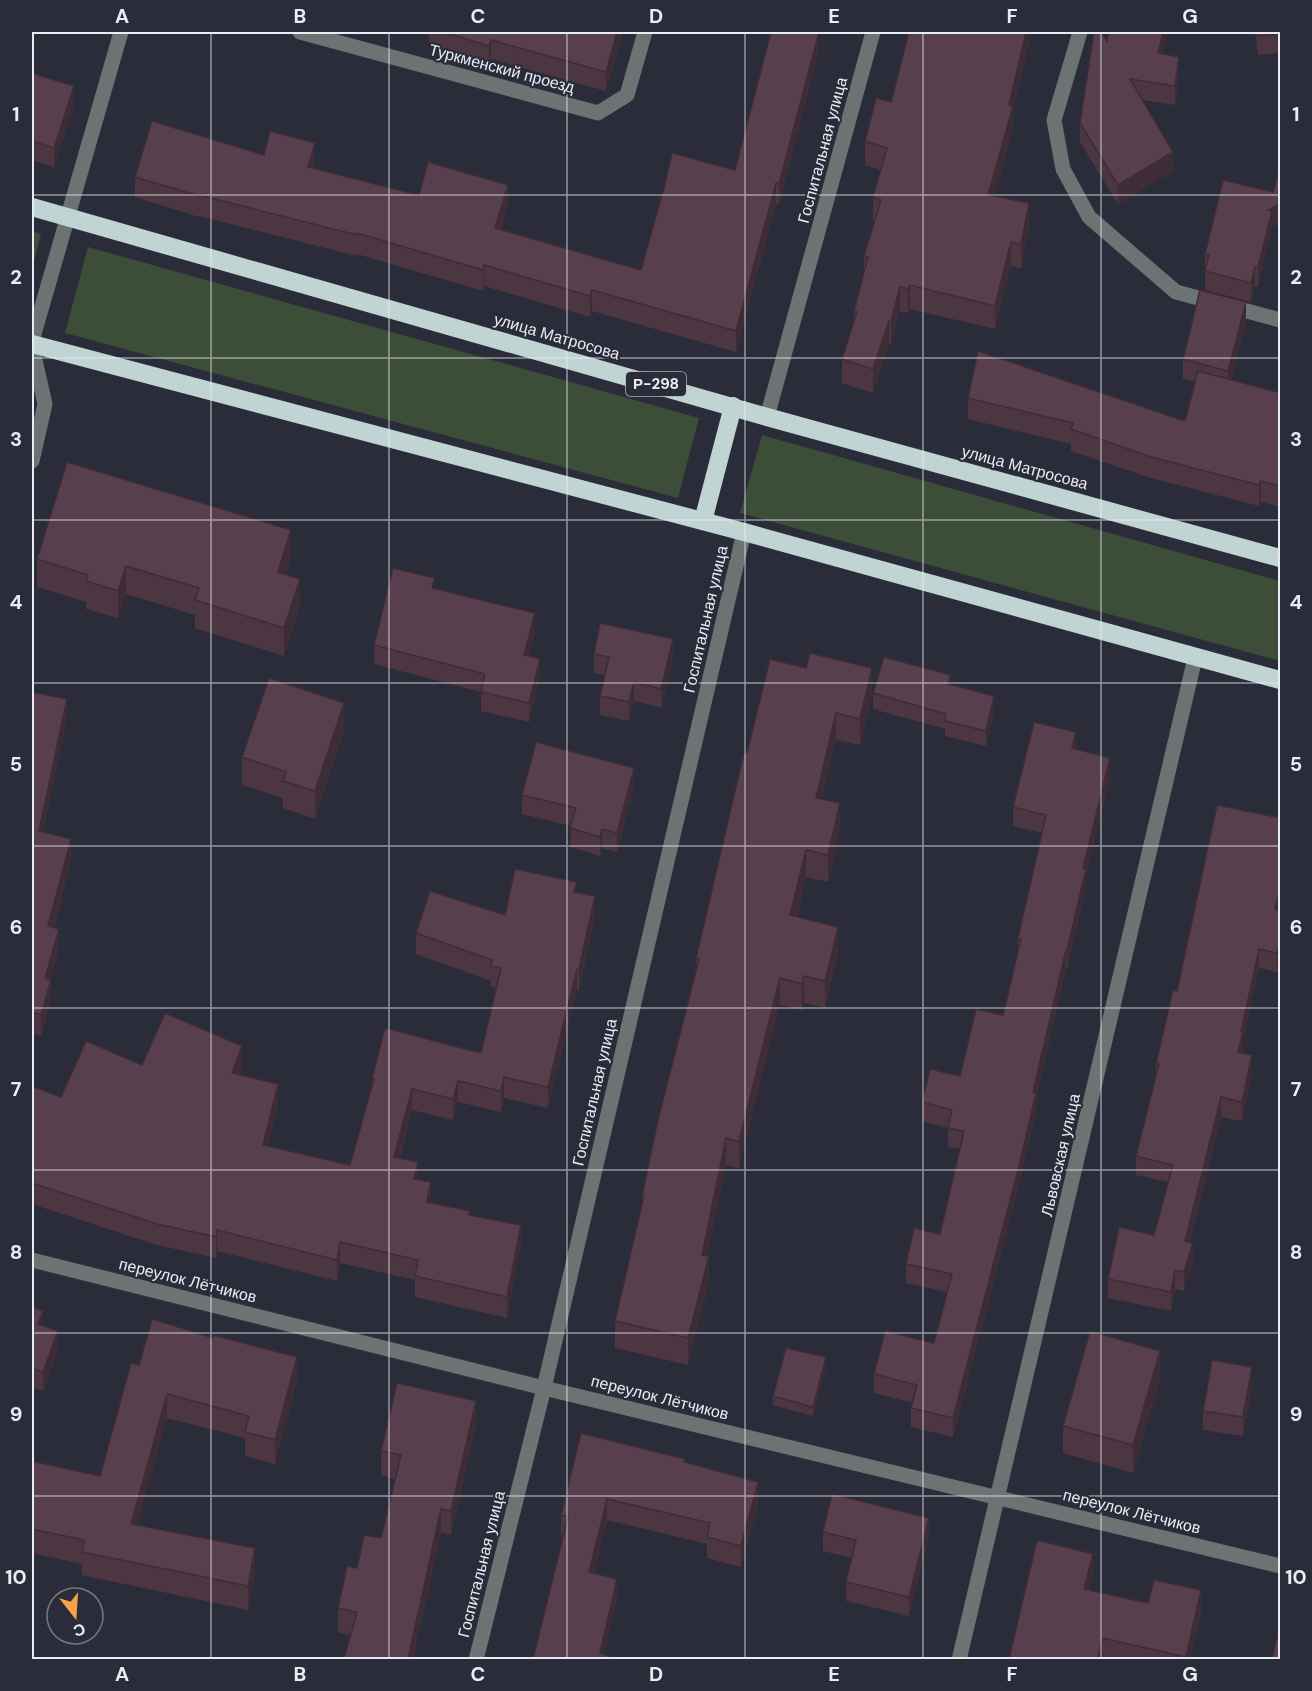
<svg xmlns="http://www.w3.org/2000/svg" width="1312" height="1691" viewBox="0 0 1312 1691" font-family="'DM Sans',sans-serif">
	<rect width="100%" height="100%" fill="#2a2d39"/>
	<g fill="#3c4d38">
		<polygon points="32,231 41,234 32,269"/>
		<polygon points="88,247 699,418 678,498 65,333"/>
		<polygon points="762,435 1280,581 1280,661 740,513"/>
	</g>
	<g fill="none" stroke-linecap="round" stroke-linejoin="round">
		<g stroke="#6b7373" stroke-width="15">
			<polyline points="300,32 598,113 627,95 645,32"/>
			<polyline points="1080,32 1054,120 1063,169 1089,217 1176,292 1280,320"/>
			<polyline points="32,341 121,32"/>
			<polyline points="32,347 45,404 32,461"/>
			<polyline points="767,417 873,32"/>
			<polyline points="32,1260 544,1388 1280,1566"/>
			<polyline points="476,1660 544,1388 744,532"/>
			<polyline points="959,1660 1195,658"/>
		</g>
		<g stroke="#c0d4d4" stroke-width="18">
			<polyline points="32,207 767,417 1280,558"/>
			<polyline points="32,344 744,532 1280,680"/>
			<polyline points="703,521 733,406"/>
		</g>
	</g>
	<g fill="#4c3642">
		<polygon points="429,32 623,32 606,91 491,59 489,65 429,46"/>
		<polygon points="819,32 819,50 779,205 776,204 736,352 592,311 590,317 484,286 483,291 357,254 357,256 199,216 199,217 135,197 135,177 264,155 315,163 313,169 419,195 508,206 501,229 641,270 735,170"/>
		<polygon points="1255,32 1281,32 1281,53 1258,55"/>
		<polygon points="1107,41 1162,54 1179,76 1175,105 1142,100 1173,171 1118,204 1080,142 1080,123"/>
		<polygon points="32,73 74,105 54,167 32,160"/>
		<polygon points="891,102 1013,111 1013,130 994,196 1029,227 1021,268 1011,266 995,329 910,309 908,313 900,311 891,345 889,344 873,393 842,383 842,359 854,323 854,311 864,274 864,256 874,221 873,221 873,197 881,170 865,165 865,141"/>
		<polygon points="1281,163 1281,223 1272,227 1258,286 1255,286 1251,302 1205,290 1205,254 1273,192"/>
		<polygon points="1246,321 1231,380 1281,393 1281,507 1261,502 1259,506 1151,478 1071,451 1071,444 968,419 968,398 1185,421 1195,382 1183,379 1183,359"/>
		<polygon points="291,557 286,574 300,607 284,656 195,628 195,615 126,594 118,618 86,609 86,602 37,587 37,559"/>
		<polygon points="435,588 535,632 529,656 540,678 529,722 481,711 481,692 374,664 374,645"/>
		<polygon points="594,654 673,658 661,708 634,701 629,721 600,715 600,696 604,675 594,673"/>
		<polygon points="951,685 994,712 986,746 945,736 945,729 873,709 873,693"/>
		<polygon points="32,692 67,720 43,832 71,860 54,928 59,950 50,979 51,1001 41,1036 32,1033"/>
		<polygon points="872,694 860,745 836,740 822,799 840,830 828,882 806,877 797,916 838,953 825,1008 804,1003 802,1010 780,1005 739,1168 726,1165 707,1256 709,1283 688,1365 615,1348 615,1321 642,1207 642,1196 696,971 696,958 747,753"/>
		<polygon points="344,731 315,819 283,808 283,798 242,785 242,757"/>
		<polygon points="1076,749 1110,777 1086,875 1086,888 1067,969 1066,969 1036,1099 1036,1112 1019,1185 953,1437 911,1427 911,1408 913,1403 874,1393 874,1374 934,1343 947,1292 906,1283 906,1264 940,1234 960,1149 948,1147 948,1128 922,1121 922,1102 960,1076 1003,1015 1018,954 1018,938 1042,833 1013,826 1013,807"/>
		<polygon points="634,787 617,852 602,848 600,856 570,847 571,826 522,814 522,795"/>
		<polygon points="1281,818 1281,904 1279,910 1281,911 1281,955 1277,972 1259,968 1243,1041 1242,1053 1252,1074 1242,1121 1221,1117 1190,1242 1193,1262 1184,1291 1175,1289 1171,1311 1108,1298 1108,1279 1154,1235 1168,1182 1136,1175 1136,1156 1156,1075 1156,1064 1177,991"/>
		<polygon points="577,892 595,917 579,990 577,990 548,1108 504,1098 501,1112 458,1102 453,1120 412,1110 400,1158 418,1180 431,1203 470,1216 521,1246 507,1318 415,1297 415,1280 340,1263 337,1281 217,1251 216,1258 157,1245 32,1204 32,1086 61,1097 142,1065 242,1067 239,1075 278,1105 268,1146 350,1165 372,1087 372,1078 481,1053 496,988 491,987 491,981 416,954 416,933 505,915"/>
		<polygon points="32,1307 58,1350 43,1391 32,1387"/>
		<polygon points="139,1365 297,1381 275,1464 245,1456 245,1438 167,1418 137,1525 255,1572 248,1610 82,1575 82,1564 32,1553 32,1461 100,1476"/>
		<polygon points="826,1367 813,1416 773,1405 773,1396"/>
		<polygon points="1160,1378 1133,1473 1063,1453 1063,1426"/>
		<polygon points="1252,1386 1243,1436 1203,1430 1203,1411"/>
		<polygon points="476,1426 451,1535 441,1533 413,1659 344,1659 351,1635 338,1632 338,1608 357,1568 381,1538 395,1479 381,1475 381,1451"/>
		<polygon points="685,1463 758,1504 741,1567 707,1558 707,1544 607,1520 594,1573 617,1600 533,1659 563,1537 561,1537 561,1515"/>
		<polygon points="823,1532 929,1537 909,1616 846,1601 846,1582 852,1558 823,1551"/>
		<polygon points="1093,1576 1089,1590 1148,1603 1201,1613 1190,1659 1009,1659"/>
	</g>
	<g fill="#3e2c36">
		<polygon points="617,32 623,32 606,91 606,72"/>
		<polygon points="819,32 819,50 779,205 779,184"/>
		<polygon points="1026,32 1032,32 1013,111 1013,130 988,219 988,195"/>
		<polygon points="1163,32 1168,32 1158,72 1158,53"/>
		<polygon points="491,40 491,59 489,65 489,46"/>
		<polygon points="1179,57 1179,76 1175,105 1175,86"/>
		<polygon points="74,86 74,105 54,167 54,148"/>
		<polygon points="315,143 315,163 308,188 308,167"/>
		<polygon points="1173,152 1173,171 1118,204 1118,185"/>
		<polygon points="776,183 776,204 736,352 736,331"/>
		<polygon points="508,185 508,206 495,248 495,228"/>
		<polygon points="1029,203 1029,227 1021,268 1021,244"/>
		<polygon points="1281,204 1281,223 1272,227 1258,286 1258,267 1268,210"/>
		<polygon points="1011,242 1011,266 995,329 995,306"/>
		<polygon points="484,265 484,286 483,291 483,270"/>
		<polygon points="1255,267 1255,286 1251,302 1251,283"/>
		<polygon points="910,285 910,309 908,313 908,289"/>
		<polygon points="900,287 900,311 891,345 891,321"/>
		<polygon points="592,290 592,311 590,317 590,296"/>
		<polygon points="1246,302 1246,321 1228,391 1228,371"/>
		<polygon points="889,321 889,344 873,393 873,369"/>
		<polygon points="1261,481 1261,502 1259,506 1259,485"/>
		<polygon points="291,530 291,557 278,600 278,572"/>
		<polygon points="126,566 126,594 118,618 118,591"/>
		<polygon points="300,579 300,607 284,656 284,628"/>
		<polygon points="535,613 535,632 524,674 524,655"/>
		<polygon points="673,639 673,658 661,708 661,689"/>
		<polygon points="540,659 540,678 529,722 529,703"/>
		<polygon points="872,668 872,694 860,745 860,719"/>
		<polygon points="634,682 634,701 629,721 629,702"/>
		<polygon points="994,696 994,712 986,746 986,731"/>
		<polygon points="67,699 67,720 39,852 39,831"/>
		<polygon points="344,703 344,731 315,819 315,791"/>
		<polygon points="836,713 836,740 816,825 816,798"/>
		<polygon points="1076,732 1076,751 1072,748"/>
		<polygon points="1110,758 1110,777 1086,875 1086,888 1067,969 1067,950 1083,868"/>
		<polygon points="634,768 634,787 617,852 617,833"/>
		<polygon points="840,803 840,830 828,882 828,855"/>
		<polygon points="602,829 602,848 600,856 600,837"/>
		<polygon points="71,839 71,860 48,947 48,926"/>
		<polygon points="806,850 806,877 790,942 790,915"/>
		<polygon points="1281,885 1281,904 1275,928 1275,909"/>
		<polygon points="595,896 595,917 579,990 579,969"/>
		<polygon points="838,927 838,953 825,1008 825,981"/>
		<polygon points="59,929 59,950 45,999 45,978"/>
		<polygon points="1281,936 1281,955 1277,972 1277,953"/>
		<polygon points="1259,949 1259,968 1243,1041 1243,1051 1238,1071 1238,1052 1241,1032"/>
		<polygon points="1066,950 1066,969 1036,1099 1036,1112 1019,1185 953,1437 953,1418 1033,1092"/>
		<polygon points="577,969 577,990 548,1108 548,1087"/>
		<polygon points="804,976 804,1003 802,1010 802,984"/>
		<polygon points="780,978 780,1005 739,1168 739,1142"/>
		<polygon points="51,980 51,1001 41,1036 41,1015"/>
		<polygon points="242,1046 242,1067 232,1094 232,1073"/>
		<polygon points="1252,1055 1252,1074 1242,1121 1242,1102"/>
		<polygon points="504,1077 504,1098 501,1112 501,1091"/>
		<polygon points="458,1081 458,1102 453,1120 453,1099"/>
		<polygon points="278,1084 278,1105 263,1166 263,1145"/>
		<polygon points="412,1089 412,1110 394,1178 394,1157"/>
		<polygon points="1221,1097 1221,1117 1185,1260 1185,1241"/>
		<polygon points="726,1138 726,1165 702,1282 702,1255"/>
		<polygon points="418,1162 418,1183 414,1179"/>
		<polygon points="431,1182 431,1203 427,1202"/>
		<polygon points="521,1225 521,1246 507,1318 507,1297"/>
		<polygon points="217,1230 217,1251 216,1258 216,1237"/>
		<polygon points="340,1242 340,1263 337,1281 337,1260"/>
		<polygon points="1193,1243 1193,1262 1184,1291 1184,1272"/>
		<polygon points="709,1256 709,1283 688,1365 688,1338"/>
		<polygon points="1175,1270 1175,1289 1171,1311 1171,1292"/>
		<polygon points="43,1311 43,1330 38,1324"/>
		<polygon points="58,1331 58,1350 43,1391 43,1372"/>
		<polygon points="1160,1351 1160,1378 1133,1473 1133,1445"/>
		<polygon points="297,1357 297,1381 275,1464 275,1440"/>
		<polygon points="826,1357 826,1367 813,1416 813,1407"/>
		<polygon points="1252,1367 1252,1386 1243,1436 1243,1417"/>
		<polygon points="167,1394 167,1418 131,1548 131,1524"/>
		<polygon points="476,1401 476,1426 451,1535 451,1511"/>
		<polygon points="758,1482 758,1504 741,1567 741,1546"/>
		<polygon points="607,1499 607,1520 589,1594 589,1572"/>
		<polygon points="441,1509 441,1533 413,1659 408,1659"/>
		<polygon points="929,1518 929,1537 909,1616 909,1597"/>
		<polygon points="255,1548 255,1572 248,1610 248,1586"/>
		<polygon points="1093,1554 1093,1576 1084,1611 1084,1589"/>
		<polygon points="617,1579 617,1600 603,1659 600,1653"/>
		<polygon points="1201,1590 1201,1613 1190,1659 1186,1659"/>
		<polygon points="1102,1638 1102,1659 1098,1659"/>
	</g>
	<g fill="#583f4d" stroke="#3e2c36" stroke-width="1.5">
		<polygon points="444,32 617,32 606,72 491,40 489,46"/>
		<polygon points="771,32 819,32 779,184 776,183 736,331 592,290 590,296 484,265 483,270 357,233 357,235 199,195 199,196 135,177 152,121 264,155 270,131 315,143 308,167 419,195 428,162 508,185 495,228 641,270 664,188 672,153 735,170"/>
		<polygon points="909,32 1026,32 1009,105 1013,106 988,195 1029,203 1021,244 1011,242 995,306 910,285 908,289 900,287 891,321 889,321 873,369 842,359 857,312 854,311 868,257 864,256 881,200 873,197 887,148 865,141 876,98 891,102"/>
		<polygon points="1094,32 1101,32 1107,41 1109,32 1163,32 1158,53 1179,57 1175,86 1130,79 1173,152 1118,185 1080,123"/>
		<polygon points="1257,32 1281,32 1281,34 1258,36"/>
		<polygon points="32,73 74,86 54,148 32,141"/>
		<polygon points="1281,163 1281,204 1268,210 1272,211 1258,267 1255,267 1251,283 1205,271 1209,255 1205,254 1223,180 1273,192"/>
		<polygon points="1200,290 1246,302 1228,371 1183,359"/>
		<polygon points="978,351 1185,421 1198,371 1281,393 1281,486 1261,481 1259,485 1151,457 1071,429 1073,423 968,398"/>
		<polygon points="67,462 291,530 278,572 300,579 284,628 195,600 199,588 126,566 118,591 86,581 88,575 37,559"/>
		<polygon points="393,568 435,578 432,588 535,613 524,655 540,659 529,703 481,692 485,674 374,645"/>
		<polygon points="600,623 673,639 661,689 634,682 629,702 600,696 609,657 594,654"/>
		<polygon points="810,653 872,668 860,719 836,713 816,798 840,803 828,855 806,850 790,915 838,927 825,981 804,976 802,984 780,978 739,1142 726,1138 702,1255 709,1256 688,1338 615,1321 644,1196 642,1196 657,1124 699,959 696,958 744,753 747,753 770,659 806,668"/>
		<polygon points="884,657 951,675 948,684 994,696 986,731 945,721 946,714 873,693"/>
		<polygon points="269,678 344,703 315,791 283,781 286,772 242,757"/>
		<polygon points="32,692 67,699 39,831 71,839 48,926 59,929 45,978 51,980 41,1015 32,1012"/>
		<polygon points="1034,722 1076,732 1072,748 1110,758 1083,868 1086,869 1067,950 1066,950 1033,1092 1036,1093 1019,1166 953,1418 911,1408 917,1385 874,1374 885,1331 934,1343 952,1274 906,1264 914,1228 940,1234 964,1131 948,1128 952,1110 922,1102 930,1069 960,1076 976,1009 1003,1015 1021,939 1018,938 1046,815 1013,807"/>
		<polygon points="536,742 634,768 617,833 602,829 600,837 570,828 576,808 522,795"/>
		<polygon points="1217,805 1281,818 1281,885 1275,909 1281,911 1281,936 1277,953 1259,949 1241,1032 1243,1032 1238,1052 1252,1055 1242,1102 1221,1097 1185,1241 1193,1243 1184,1272 1175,1270 1171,1292 1108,1279 1119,1227 1154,1235 1173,1165 1136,1156 1159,1064 1156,1064 1173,990 1177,991"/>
		<polygon points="515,869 577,882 574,892 595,896 579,969 577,969 548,1087 504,1077 501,1091 458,1081 453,1099 412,1089 394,1157 418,1162 414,1179 431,1182 427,1202 470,1211 469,1215 521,1225 507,1297 415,1276 418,1260 340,1242 337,1260 217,1230 216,1237 157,1224 32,1183 32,1086 61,1097 86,1041 142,1065 165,1013 242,1046 232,1073 278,1084 263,1145 350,1165 374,1079 372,1078 385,1028 481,1053 501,968 491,966 492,960 416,933 430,891 505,915"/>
		<polygon points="32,1307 43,1311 38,1324 58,1331 43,1372 32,1368"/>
		<polygon points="152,1319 213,1338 213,1335 297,1357 275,1440 245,1432 249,1416 167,1394 131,1524 255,1548 248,1586 82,1552 84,1540 32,1529 32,1461 100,1476 131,1363 139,1365"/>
		<polygon points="1090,1331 1160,1351 1133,1445 1063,1426"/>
		<polygon points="786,1348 826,1357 813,1407 773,1396"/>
		<polygon points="1212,1360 1252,1367 1243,1417 1203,1411"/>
		<polygon points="397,1383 476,1401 451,1511 441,1509 408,1659 344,1659 357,1612 338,1608 347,1566 357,1568 364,1535 381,1538 401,1455 381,1451"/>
		<polygon points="581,1433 685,1459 684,1462 758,1482 741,1546 707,1537 710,1523 607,1499 589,1572 617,1579 600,1653 617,1659 533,1659 568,1517 561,1515"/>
		<polygon points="832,1494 929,1518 909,1597 846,1582 856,1540 823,1532"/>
		<polygon points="1037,1540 1093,1554 1084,1589 1148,1603 1154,1580 1201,1590 1186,1657 1102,1638 1098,1659 1009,1659"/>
		<polygon points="1281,1620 1281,1659 1272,1659"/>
	</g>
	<path fill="none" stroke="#e9ecf4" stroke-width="1.5" stroke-opacity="0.55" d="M211,32V1660M389,32V1660M567,32V1660M745,32V1660M923,32V1660M1101,32V1660M32,195H1280M32,358H1280M32,520H1280M32,683H1280M32,846H1280M32,1008H1280M32,1170H1280M32,1333H1280M32,1496H1280"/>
	<g text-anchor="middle" stroke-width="4.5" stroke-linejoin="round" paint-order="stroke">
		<rect fill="#2a2d39" stroke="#b0b3bc" stroke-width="1.5" x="626" y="372" width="60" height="24" rx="4.5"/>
		<g font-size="15" font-weight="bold" fill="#e9ecf4">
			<text x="656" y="389">Р-298</text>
		</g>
		<g font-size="16" fill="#e9ecf4" stroke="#2a2d39">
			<text transform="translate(502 68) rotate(15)" y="6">Туркменский проезд</text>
			<text transform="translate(822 150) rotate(-75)" y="6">Госпитальная улица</text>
			<text transform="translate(557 336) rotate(16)" y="6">улица Матросова</text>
			<text transform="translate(1025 467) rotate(15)" y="6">улица Матросова</text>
			<text transform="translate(705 619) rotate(-77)" y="6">Госпитальная улица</text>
			<text transform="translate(594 1092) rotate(-77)" y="6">Госпитальная улица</text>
			<text transform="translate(1060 1155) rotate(-77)" y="6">Львовская улица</text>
			<text transform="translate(188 1280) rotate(14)" y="6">переулок Лётчиков</text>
			<text transform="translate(660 1397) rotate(14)" y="6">переулок Лётчиков</text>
			<text transform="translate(1132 1511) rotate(14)" y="6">переулок Лётчиков</text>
			<text transform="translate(481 1564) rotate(-76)" y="6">Госпитальная улица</text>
		</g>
	</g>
	<rect width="1312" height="1691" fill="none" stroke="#2a2d39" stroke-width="66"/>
	<g transform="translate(75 1616) rotate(163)"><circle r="28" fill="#2a2d39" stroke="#767984" stroke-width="1.5"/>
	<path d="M0-4.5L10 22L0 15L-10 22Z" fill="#f7a149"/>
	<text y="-9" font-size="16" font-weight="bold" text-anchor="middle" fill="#e9ecf4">С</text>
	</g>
	<rect x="33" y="33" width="1246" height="1625" fill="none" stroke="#e9ecf4" stroke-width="2"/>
	<g font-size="20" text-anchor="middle" font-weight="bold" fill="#e9ecf4">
		<text x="122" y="23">A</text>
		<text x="300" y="23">B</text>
		<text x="478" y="23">C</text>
		<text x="656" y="23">D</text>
		<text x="834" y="23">E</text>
		<text x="1012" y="23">F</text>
		<text x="1190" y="23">G</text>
		<text x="16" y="121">1</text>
		<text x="1296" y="121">1</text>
		<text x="16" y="284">2</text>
		<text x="1296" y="284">2</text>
		<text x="16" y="446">3</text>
		<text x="1296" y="446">3</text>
		<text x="16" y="609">4</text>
		<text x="1296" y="609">4</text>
		<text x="16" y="771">5</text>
		<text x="1296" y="771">5</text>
		<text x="16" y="934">6</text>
		<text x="1296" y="934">6</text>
		<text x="16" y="1096">7</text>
		<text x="1296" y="1096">7</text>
		<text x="16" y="1259">8</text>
		<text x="1296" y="1259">8</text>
		<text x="16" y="1421">9</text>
		<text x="1296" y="1421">9</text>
		<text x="16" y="1584">10</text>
		<text x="1296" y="1584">10</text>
		<text x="122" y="1681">A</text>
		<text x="300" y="1681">B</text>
		<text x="478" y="1681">C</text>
		<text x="656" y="1681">D</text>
		<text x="834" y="1681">E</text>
		<text x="1012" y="1681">F</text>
		<text x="1190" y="1681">G</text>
	</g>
</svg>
